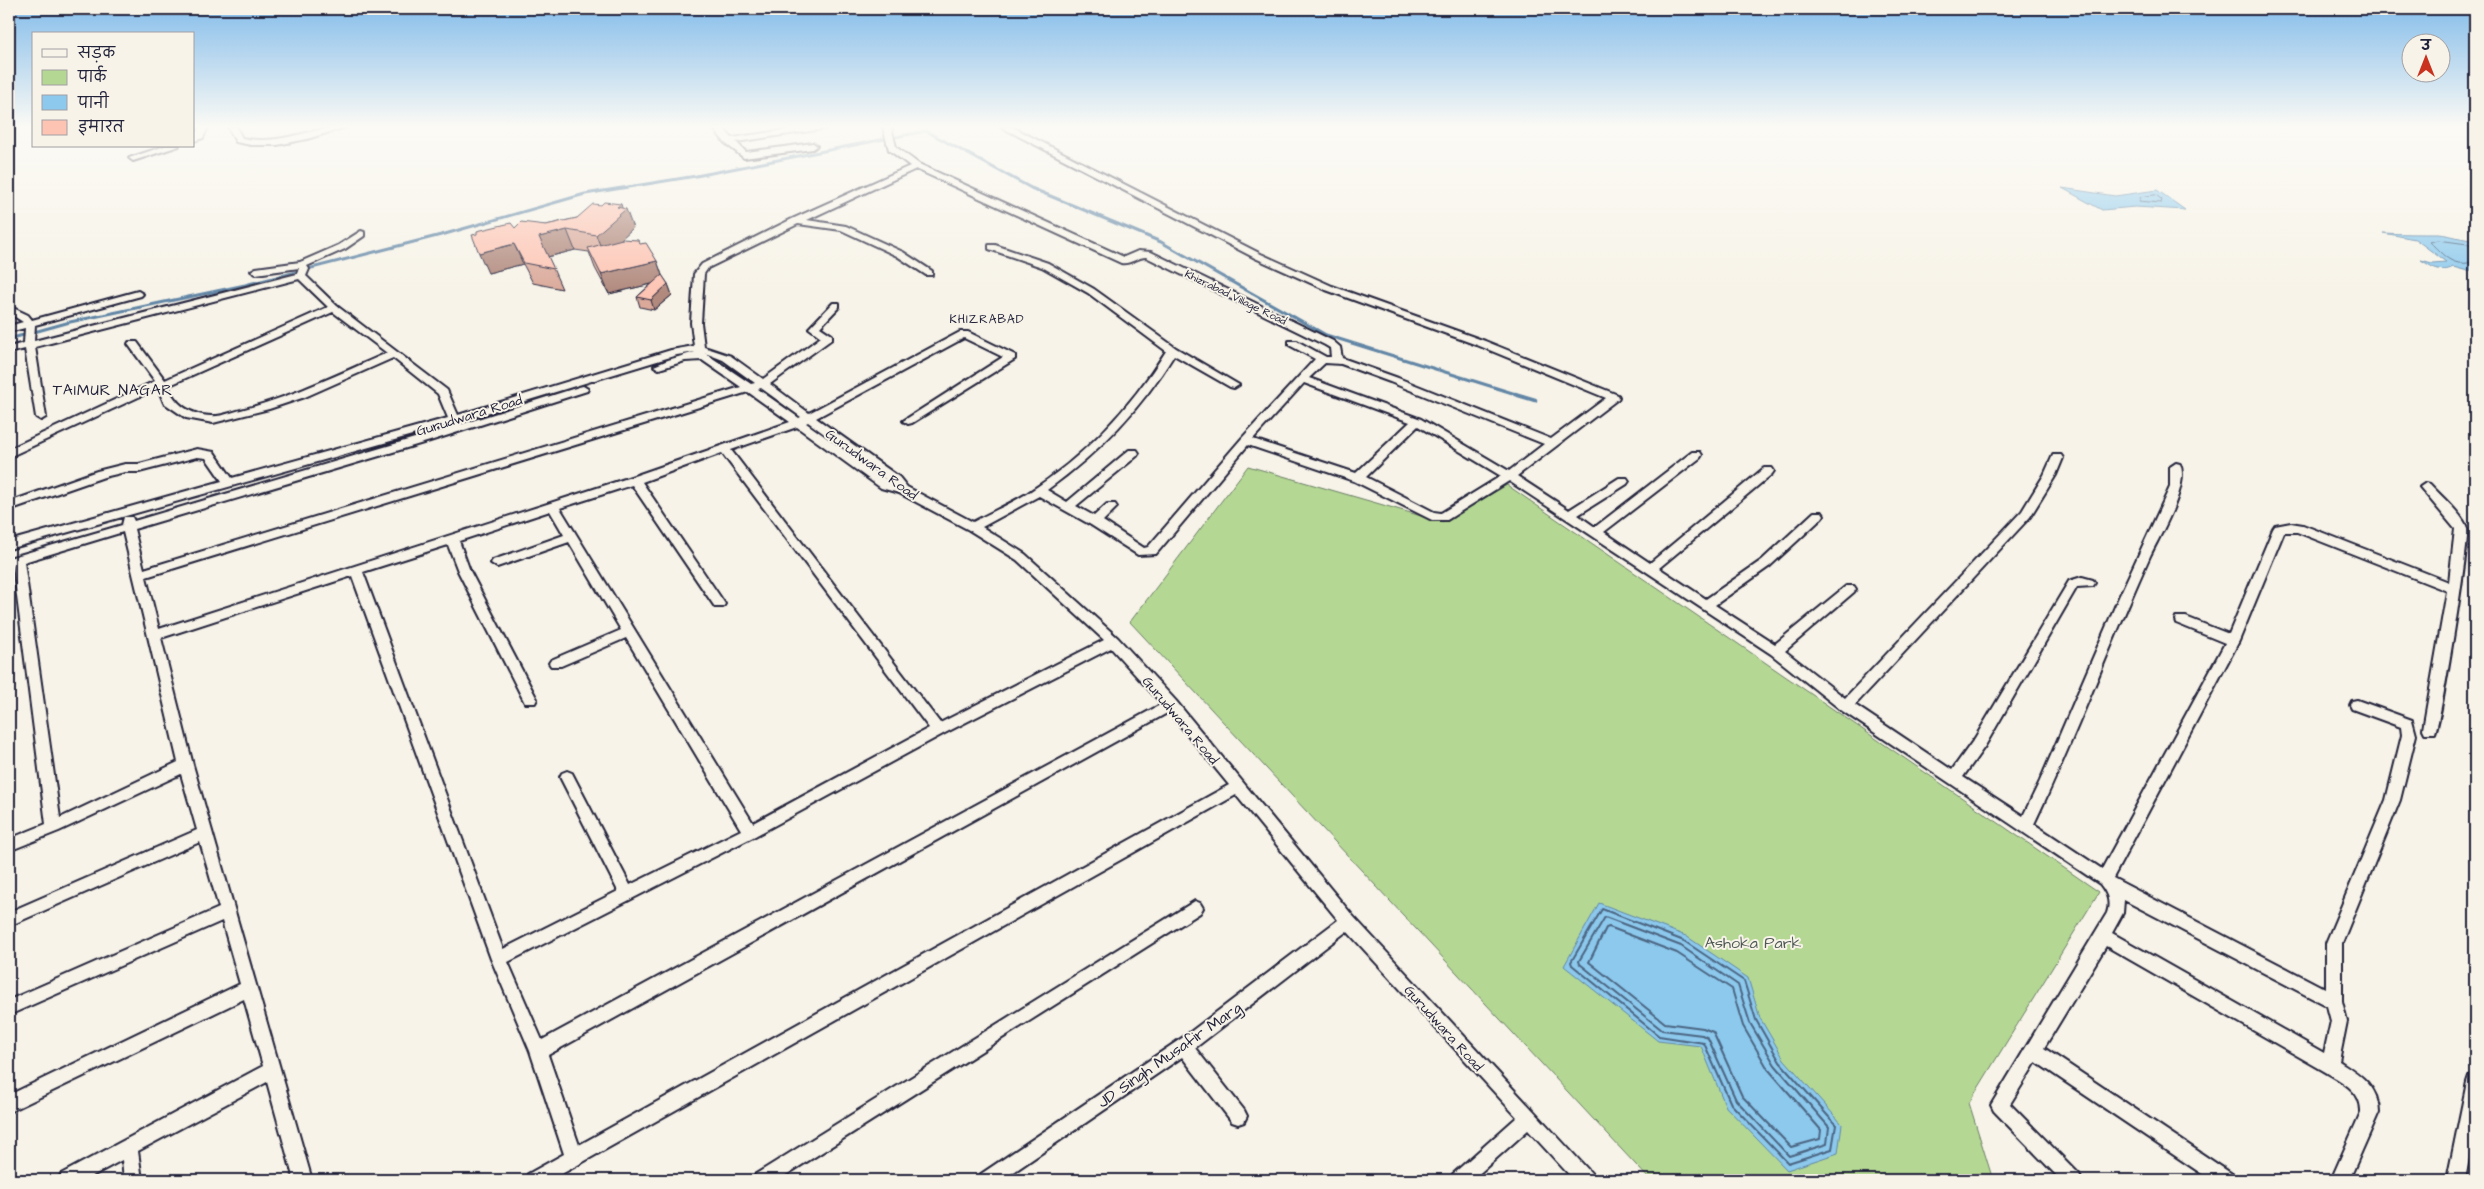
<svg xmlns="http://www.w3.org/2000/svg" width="2484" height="1189" viewBox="0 0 2484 1189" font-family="'Architects Daughter','Playpen Sans Deva',sans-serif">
	<rect width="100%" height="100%" fill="#f7f3e8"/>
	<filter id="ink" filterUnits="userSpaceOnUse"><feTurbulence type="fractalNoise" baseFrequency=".02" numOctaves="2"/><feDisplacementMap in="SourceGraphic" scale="10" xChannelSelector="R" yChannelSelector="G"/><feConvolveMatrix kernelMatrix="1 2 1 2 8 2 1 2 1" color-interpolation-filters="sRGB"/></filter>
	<g filter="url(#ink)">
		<polygon fill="#b4d893" stroke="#6b7d67" points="1248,466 1442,522 1507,485 2099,892 1969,1103 1993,1180 1650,1180 1130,622"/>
		<g fill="#8cc9ed" stroke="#6286a6">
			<polygon points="2062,188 2115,196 2157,190 2185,210 2135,207 2102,210"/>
			<path d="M2383,233C2402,234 2420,234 2439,234C2451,235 2463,240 2475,240V266H2469L2473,269L2468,271L2453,267C2441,274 2431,266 2421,260L2432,263L2446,262L2415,239Z"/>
			<polygon points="1599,903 1686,936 1748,978 1760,1018 1784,1059 1842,1124 1838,1153 1787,1170 1726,1107 1701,1046 1658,1041 1564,966"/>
		</g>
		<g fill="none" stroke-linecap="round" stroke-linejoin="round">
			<g stroke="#4c6582" stroke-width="1">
				<polygon points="2156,195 2162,200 2161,203 2139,201 2141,197"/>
				<path d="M2475,245L2438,240L2430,242C2444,256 2454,269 2475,261"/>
			</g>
			<g stroke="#4c6582" stroke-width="2">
				<polygon points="1602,909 1684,941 1744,981 1756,1020 1780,1062 1836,1125 1832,1149 1788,1163 1731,1104 1704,1043 1659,1036 1572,965 1571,962"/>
				<polygon points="1605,917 1681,946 1738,985 1750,1023 1775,1065 1829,1127 1827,1144 1789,1156 1736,1100 1708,1038 1702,1035 1662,1030 1580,964 1579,961"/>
				<polygon points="1609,927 1677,953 1732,989 1743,1026 1768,1069 1821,1130 1820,1139 1791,1147 1742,1096 1713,1032 1703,1028 1665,1023 1589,962 1606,928"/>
			</g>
			<polyline stroke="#6286a6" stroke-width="3" points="9,339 70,322 245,285 445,234 585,194 696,176 926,131 1031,188 1161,242 1326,335 1519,395"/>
			<polyline stroke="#6286a6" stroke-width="4.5" points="1515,394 1535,400"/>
			<defs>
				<g id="minor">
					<polygon points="9,127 19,127 9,131"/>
					<polygon points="200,127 208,127 203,138 194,141 194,136"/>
					<path d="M228,127H236L242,138C282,146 309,127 346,127L307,139L277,145H251L236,142Z"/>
					<polygon points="713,127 722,127 732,138 805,127 827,127 823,129 736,142 746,152 813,143 817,146 813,149 744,158 725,143"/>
					<path d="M883,127H891L896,147L919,164L1124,257L1138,251L1151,252L1333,341L1340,347L1342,358L1398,378L1551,439L1606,398L1477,345L1326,290L1255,258L1001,127H1012L1261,254L1332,286L1485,341L1618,395L1619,397L1618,399L1517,476L1569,510L1619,478H1627L1629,481L1627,484L1578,515L1595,527L1692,452H1700L1702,455L1700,458L1604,532L1650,563L1764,468H1772L1774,471L1772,474L1659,568L1706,599L1762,560L1814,512H1822L1824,515L1822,518L1770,566L1715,605L1775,644L1846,586H1854L1856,589L1854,592L1785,651L1845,698L2022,511L2044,475L2053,455H2061L2063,458L2056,475L2030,517L1855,705L1952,770L1975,738L2069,581L2082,577L2093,580L2095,583L2093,586L2077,587L1985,746L1963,777L2023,816L2040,781L2119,597L2170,487V467L2176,463L2180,464C2190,485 2160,535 2150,556C2110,644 2076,736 2034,824L2102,869L2225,643L2176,623L2175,620L2176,617H2186L2229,634L2273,529L2275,526L2291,523L2303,525L2449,582L2455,529L2420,487L2426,483L2430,484C2440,495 2463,515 2467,528C2470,540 2441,721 2435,733H2425L2423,729L2447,591L2297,532H2284L2239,641L2113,878L2326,989V943L2386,800L2402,735L2401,727L2352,709L2350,705L2352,701L2357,700L2412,720L2416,735L2400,800L2342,943V1001L2347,1021L2339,1061C2359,1074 2379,1086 2379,1112L2349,1180H2331L2361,1112C2362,1090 2340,1081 2324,1071L2106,946L2044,1048L2232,1174L2235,1180H2211L2036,1062L2010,1104L2079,1174L2082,1180H2061L1994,1111L1991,1105L2107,913C2111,901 2107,893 2100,884L1841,710L1771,654L1509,481L1447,520H1432L1354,481L1248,445L1156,554L1138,555L1091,525L1039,496L982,527L1025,554L1118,638L1176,701L1353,916L1592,1174L1595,1180H1574L1528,1130L1472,1180H1450L1453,1174L1517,1117L1347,931L1195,1048L1244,1110L1247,1116L1244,1122L1238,1124L1232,1122L1182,1057L1002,1180H978L981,1174L1185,1036L1338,920L1236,795L551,1180H525L528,1174L564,1154L530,1051L491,959L352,576L161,638L193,765L312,1180H294L267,1082L138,1151L142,1180H124L122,1160L85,1180H58L61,1174L263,1066L244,999L9,1112V1095L240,984L222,921L9,1015V1000L219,908L200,842L9,926V912L197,830L181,774L59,831L9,851V839L46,824L13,565L9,566V558L122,525L124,517H132L134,521L452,427L451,424L9,549V541L222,481L206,458L197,457L139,472H125L104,477L9,510V502L97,471L125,464H139L197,449L214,452L232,478L448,418L438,394L393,358L305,397L269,409L213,423L186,418L164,403L158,388L9,457V449L155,381L128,344L129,342H137L165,380L328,307L299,279L35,347L46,417L41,420L36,417L25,349L9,353V347L24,343L25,328L9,332V326L23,322L9,313V306L28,315L32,320L138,291L143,294L141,296L35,325L34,341L297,274L299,268L256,274L251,271L256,268L300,262L339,245L361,231L364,232V236L345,249L307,266L309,269L306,276L337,306L447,390L458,415L671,350L694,346L691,323L694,274L702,264L792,219L910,166L889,150ZM916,169L1121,263C1130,265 1137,257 1146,257L1325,345L1330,348L1331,357H1326L1297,341H1289V345L1315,359L1242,438L1148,547L1144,548L1103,521L1117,507L1115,504H1107L1094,516L1076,506L1137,456L1139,453L1137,450H1129L1067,502L1047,490C1098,453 1141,409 1174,355L1230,387L1234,388L1239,385L1176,348L1094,289L1048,263L995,245H989V249L1042,267L1088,293L1166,351C1131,407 1084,457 1028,493C1010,504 991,512 973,522L907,487L899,477L816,418L964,338L1003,357L903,421L908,424L912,423L1015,359V355L968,332H960L809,413L770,384L832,339V335L820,327L839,307V303H833L809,328L821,337L763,379L731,356L704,347L701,323L704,274L708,268L798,224L841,230L897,256L926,275H932V271L903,252L846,226L807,220ZM333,312L387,353C339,374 292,397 241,410C232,412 221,417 211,416C191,415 175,405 168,386ZM695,352L668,360L654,366L659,369L685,361L702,360L741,387L144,569L134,529L430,441L587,391L588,389L583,386L579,387L462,424L460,421L677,355ZM705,353L723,360L755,383L751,384ZM1325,363L1341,364L1390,382L1544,444L1509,471L1421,419L1309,378ZM1304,383L1410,422L1356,473L1253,439ZM761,388L801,417L799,418L758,389ZM748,392L790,422L631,477L159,629L146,577ZM808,422L891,483L806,423ZM1418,426L1501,476L1441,513L1434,512L1366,477ZM797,427L881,488L899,493L969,530L1017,560L1104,640L940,723L731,450ZM722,453L929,728L753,823L560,508L632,485L715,607H723L725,604L723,601L642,482ZM550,511L564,535L493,560L491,563L497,567L569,542L621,630L551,660L549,663L551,666H561L626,638L741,830L630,885L572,773L567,771L562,773L560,777L618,891L503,949L363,572L448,545L458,571L525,703H535L537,699L470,571L459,541ZM123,532L178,762L60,818L24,562ZM1111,648L1162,704L542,1040L508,962L755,836L943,734ZM1169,712L1229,785L579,1145L548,1055ZM2124,900L2327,1006L2331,1021L2324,1053L2112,933L2123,913Z"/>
					<polygon points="165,146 179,146 133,161 129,158"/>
					<polygon points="1195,901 1200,903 1203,908 1200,913 778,1180 753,1180 756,1174"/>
					<polygon points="2475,1074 2475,1125 2465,1180 2447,1180 2467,1082 2469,1076"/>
				</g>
			</defs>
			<use href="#minor" stroke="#22223b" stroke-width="4"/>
			<use href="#minor" fill="#f7f3e8" fill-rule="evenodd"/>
		</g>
		<polygon fill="#daa99a" stroke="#22223b" points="601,205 622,208 633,228 620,239 640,244 657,261 662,275 668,284 672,295 654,310 640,307 637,297 651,284 609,294 595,268 589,252 575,250 548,257 562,289 533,283 523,264 488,273 515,228 546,225 577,218"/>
		<g fill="#b1897d" stroke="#22223b">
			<polygon points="621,204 623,211 626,209 633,228 604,255 596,235 617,207"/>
			<polygon points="567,230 575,250 547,257 539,237"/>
			<polygon points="514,244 523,264 488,273 479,253"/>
			<polygon points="657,261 664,281 609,294 601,274"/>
			<polygon points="668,284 672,295 654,310 651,300"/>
		</g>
		<g fill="#fdc4b3" stroke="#22223b">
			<polygon points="604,202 621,204 617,207 626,209 596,235 567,230 539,237 554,269 524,263 514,244 479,253 472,235 477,234 477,231 511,223 515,228 521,222 546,225 577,218 593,204 601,205"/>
			<polygon points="622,239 638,240 640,244 646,243 657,261 601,274 588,248"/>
			<polygon points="662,275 668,284 651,300 637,297"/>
		</g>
	</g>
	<linearGradient id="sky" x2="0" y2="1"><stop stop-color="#83bcea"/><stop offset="0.43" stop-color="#fbfaf5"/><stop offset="1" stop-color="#fbfaf5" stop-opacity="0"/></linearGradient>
	<rect width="2484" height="294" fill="url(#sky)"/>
	<g text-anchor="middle" stroke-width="4" stroke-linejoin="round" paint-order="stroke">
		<g font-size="11" fill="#22223b" stroke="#f7f3e8">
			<text transform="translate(1236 297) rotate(26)" y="4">Khizrabad Village Road</text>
		</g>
		<g font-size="12" letter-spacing="1" fill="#22223b" stroke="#f7f3e8">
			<text x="987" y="323">KHIZRABAD</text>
		</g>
		<g font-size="14" fill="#22223b" stroke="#f7f3e8">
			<text transform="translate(469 415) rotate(-17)" y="5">Gurudwara Road</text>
			<text transform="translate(872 464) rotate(36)" y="5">Gurudwara Road</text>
			<text transform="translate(1181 720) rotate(50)" y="5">Gurudwara Road</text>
			<text transform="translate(1444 1028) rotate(48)" y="5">Gurudwara Road</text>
		</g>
		<g font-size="15" letter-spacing="1" fill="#22223b" stroke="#f7f3e8">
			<text x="113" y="395">TAIMUR NAGAR</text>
		</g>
		<g font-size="16" fill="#4e5955" stroke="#f7f3e8">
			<text x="1753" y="948">Ashoka Park</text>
		</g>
		<g font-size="16" fill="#22223b" stroke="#f7f3e8">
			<text transform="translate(1169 1054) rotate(-35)" y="6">JD Singh Musafir Marg</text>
		</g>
	</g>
	<rect width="2484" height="1189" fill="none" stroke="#f7f3e8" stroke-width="30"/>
	<rect x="15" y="15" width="2454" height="1159" fill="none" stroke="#22223b" stroke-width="2" filter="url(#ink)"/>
	<rect x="32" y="32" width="162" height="115" fill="#f7f3e8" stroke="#a29fa3"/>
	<rect x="42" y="49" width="25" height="8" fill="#f7f3e8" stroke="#a29fa3"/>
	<text x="78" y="58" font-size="15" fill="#22223b">सड़क</text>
	<rect x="42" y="70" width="25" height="15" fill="#b4d893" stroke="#a29fa3"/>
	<text x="78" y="82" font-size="15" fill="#22223b">पार्क</text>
	<rect x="42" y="95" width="25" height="15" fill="#8cc9ed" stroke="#a29fa3"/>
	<text x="78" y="108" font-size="15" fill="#22223b">पानी</text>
	<rect x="42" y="120" width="25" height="15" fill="#fdc4b3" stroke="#a29fa3"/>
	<text x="78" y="132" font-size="15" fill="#22223b">इमारत</text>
	<g transform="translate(2426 58)"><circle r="24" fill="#f7f3e8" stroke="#a29fa3"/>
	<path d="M0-4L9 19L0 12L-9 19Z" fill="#c8321e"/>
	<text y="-8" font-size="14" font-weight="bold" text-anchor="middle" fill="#22223b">उ</text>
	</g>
</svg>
